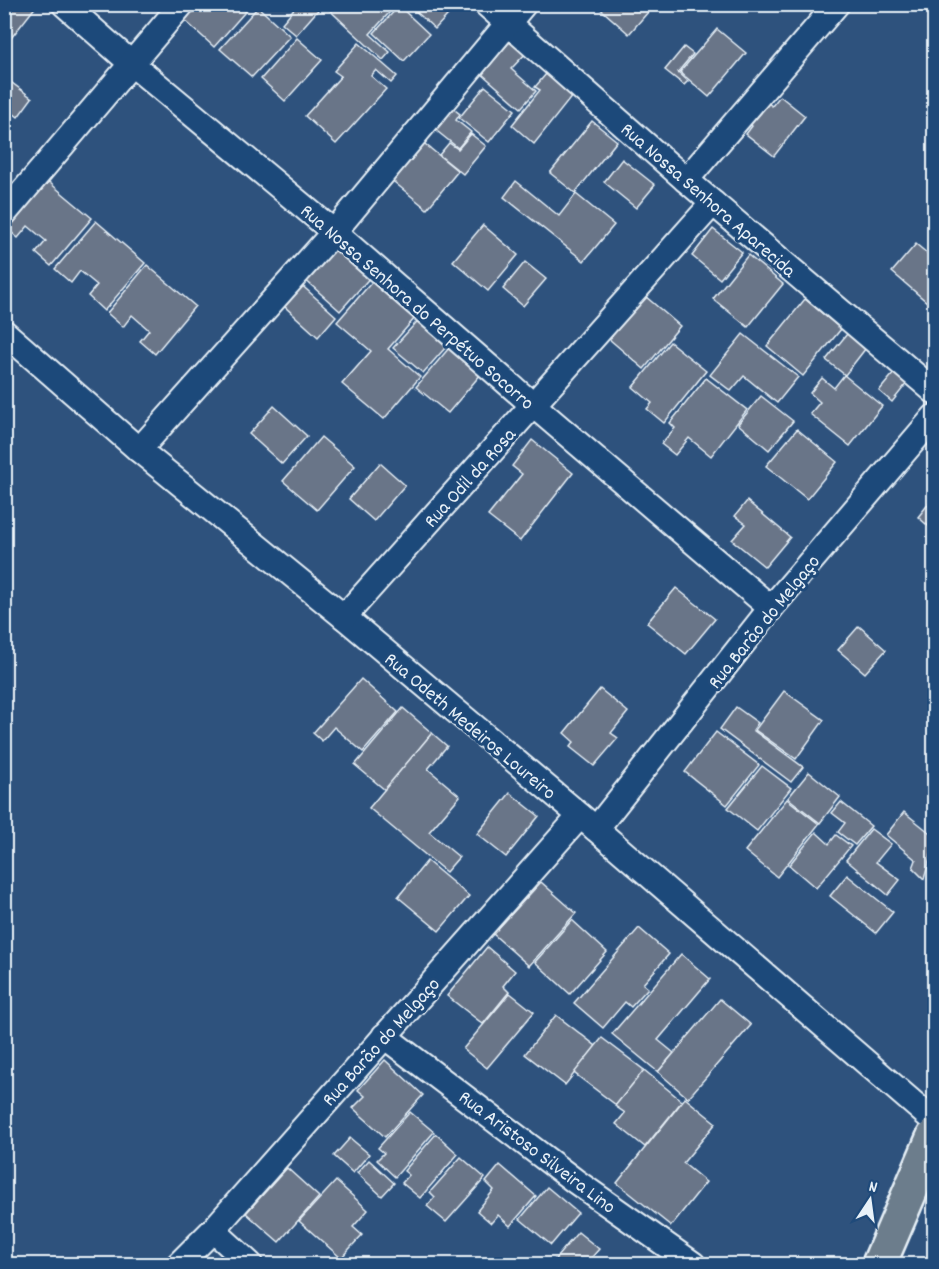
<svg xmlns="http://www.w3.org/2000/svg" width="939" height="1269" viewBox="0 0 939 1269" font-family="Dekko,sans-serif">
	<rect width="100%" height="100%" fill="#2e527d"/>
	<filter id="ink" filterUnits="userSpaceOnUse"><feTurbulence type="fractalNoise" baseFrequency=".0167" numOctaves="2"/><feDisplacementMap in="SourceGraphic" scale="12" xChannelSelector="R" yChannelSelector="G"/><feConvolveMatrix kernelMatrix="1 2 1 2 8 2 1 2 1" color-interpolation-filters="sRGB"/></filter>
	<g filter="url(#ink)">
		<g fill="#697488" stroke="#e8f1f8" stroke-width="1.5">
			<polygon points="4,4 37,5 8,42 4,39"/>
			<polygon points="190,4 252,4 214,47 180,16"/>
			<polygon points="298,4 312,4 318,10 296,35 282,23"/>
			<polygon points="323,4 397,4 370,34 390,52 383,60"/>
			<polygon points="408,4 458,4 435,29"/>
			<polygon points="595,4 655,4 629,34"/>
			<polygon points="399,6 429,34 404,61 374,33"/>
			<polygon points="258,7 290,36 252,77 220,49"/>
			<polygon points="717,29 746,53 709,97 680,72"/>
			<polygon points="297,38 322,60 285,101 261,79"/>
			<polygon points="512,39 527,52 511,69 536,91 521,108 482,74"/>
			<polygon points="359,43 397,76 391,83 376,70 371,76 386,89 336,144 305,116 341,76 334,71"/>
			<polygon points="684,47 693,54 678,72 688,81 684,85 665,70"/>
			<polygon points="546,74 573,95 534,144 512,125 540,90 535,87"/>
			<polygon points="4,77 32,98 18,117 4,106"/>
			<polygon points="485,86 515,110 489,142 459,118"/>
			<polygon points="780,96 805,116 774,156 746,134 752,126 747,121 764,100 772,106"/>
			<polygon points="451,107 460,114 456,120 471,132 458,148 433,128"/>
			<polygon points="592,121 617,141 575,193 550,173"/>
			<polygon points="471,134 486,146 463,174 439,155 449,143 458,149"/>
			<polygon points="420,140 458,171 427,209 389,178"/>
			<polygon points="622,159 655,185 636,208 604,182"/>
			<polygon points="44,178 92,218 51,266 36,253 46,241 28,226 18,238 4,226 4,224"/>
			<polygon points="516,181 559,216 576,194 614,225 584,261 504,197"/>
			<polygon points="96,221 145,263 104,311 88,296 97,285 80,271 71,283 55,269"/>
			<polygon points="483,225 518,255 488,291 453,261"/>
			<polygon points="713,229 742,252 720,279 692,256"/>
			<polygon points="337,239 374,273 340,311 302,277"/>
			<polygon points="916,244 934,259 934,308 892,272"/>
			<polygon points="748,255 783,284 748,327 713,299"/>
			<polygon points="525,262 546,279 523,306 503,289"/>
			<polygon points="147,265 195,306 155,354 140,341 149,330 132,315 123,327 107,313"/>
			<polygon points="378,275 421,311 388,349 420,377 384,419 342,384 371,351 337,322"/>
			<polygon points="297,281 336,316 318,337 284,306"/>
			<polygon points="645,296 680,326 644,369 609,339"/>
			<polygon points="805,299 841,329 803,376 767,346"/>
			<polygon points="424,314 453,339 423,373 393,348"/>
			<polygon points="851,329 869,344 845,375 826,360"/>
			<polygon points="743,334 798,377 777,403 744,376 731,391 710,375"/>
			<polygon points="455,341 487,367 448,413 416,387"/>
			<polygon points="670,342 706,371 664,423 647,409 652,403 633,387"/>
			<polygon points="899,367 912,377 892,402 879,391"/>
			<polygon points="844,375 882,406 850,446 810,414 820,402 810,393 822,378 834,388"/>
			<polygon points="706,378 747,410 711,456 689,438 675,455 661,444 675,428 670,423"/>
			<polygon points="761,396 793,421 769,450 738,424"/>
			<polygon points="274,406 307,436 282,464 249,434"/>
			<polygon points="797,429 837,462 807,499 766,466"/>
			<polygon points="321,437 355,466 317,510 283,481"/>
			<polygon points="532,440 573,473 520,541 488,516 522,474 512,466"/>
			<polygon points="380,463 405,485 374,521 349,499"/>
			<polygon points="934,497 934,531 918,517"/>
			<polygon points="747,501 790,537 765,567 732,540 746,524 735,516"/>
			<polygon points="676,588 715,619 686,654 647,623"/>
			<polygon points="859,626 886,650 865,673 838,650"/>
			<polygon points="361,679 398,712 363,752 334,727 322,741 313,733"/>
			<polygon points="600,689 628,712 611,733 618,738 594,766 570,747 574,742 564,733"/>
			<polygon points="784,691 824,720 796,759 755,730"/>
			<polygon points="736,707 758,723 753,730 803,767 791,782 720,729"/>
			<polygon points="403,708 432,733 385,790 355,765"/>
			<polygon points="716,732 759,765 727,805 685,772"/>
			<polygon points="432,733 447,746 428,769 460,796 429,832 459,857 446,872 369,808"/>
			<polygon points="762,766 791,788 757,831 728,808"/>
			<polygon points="809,772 840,797 820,823 788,798"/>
			<polygon points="510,793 539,816 506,857 477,834"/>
			<polygon points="787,799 819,824 777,877 745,851"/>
			<polygon points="841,802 871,826 855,845 838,832 845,823 832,813"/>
			<polygon points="904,812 934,836 934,846 924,879 913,868 916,860 886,835"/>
			<polygon points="871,829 891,844 876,862 900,880 888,895 846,860"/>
			<polygon points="816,832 829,844 836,835 851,846 816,888 789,865"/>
			<polygon points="427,861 469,896 439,931 398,897"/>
			<polygon points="847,875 893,912 876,933 830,896"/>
			<polygon points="541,882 576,913 529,966 493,934"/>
			<polygon points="572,920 607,952 570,994 535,962"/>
			<polygon points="639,928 669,954 643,984 648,988 631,1007 625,1002 603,1028 574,1003"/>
			<polygon points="487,947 515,971 503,986 509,992 483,1024 447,996"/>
			<polygon points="681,954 710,979 658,1040 674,1053 658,1072 612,1034"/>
			<polygon points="510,993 534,1012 487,1068 463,1049"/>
			<polygon points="720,999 751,1025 688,1098 658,1072"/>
			<polygon points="556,1015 596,1046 565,1085 525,1054"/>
			<polygon points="602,1038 644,1070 616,1105 574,1073"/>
			<polygon points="385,1060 423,1095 385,1137 353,1108 365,1096 358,1090"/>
			<polygon points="644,1070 682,1101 645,1147 616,1124 625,1113 615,1106"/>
			<polygon points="685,1098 716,1123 683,1163 706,1182 671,1226 617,1183"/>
			<polygon points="410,1112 434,1132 395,1177 377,1160 384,1153 378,1148"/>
			<polygon points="436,1134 458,1154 420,1198 402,1183 409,1175 404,1171"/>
			<polygon points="350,1138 369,1154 353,1173 334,1156"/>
			<polygon points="461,1157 485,1178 446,1222 427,1206 435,1197 430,1192"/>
			<polygon points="369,1160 394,1183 382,1196 357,1173"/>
			<polygon points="500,1165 536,1196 510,1226 498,1215 491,1223 477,1211 494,1190 486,1182"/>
			<polygon points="287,1168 319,1197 279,1242 246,1213"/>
			<polygon points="336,1181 368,1210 353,1227 362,1235 341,1258 299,1221"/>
			<polygon points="547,1187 578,1213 551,1245 520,1219"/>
			<polygon points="578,1232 599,1249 586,1264 551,1264"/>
		</g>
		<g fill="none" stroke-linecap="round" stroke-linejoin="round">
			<defs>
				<g id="street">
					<polyline points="64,4 132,64 334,232 533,405 771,608"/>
					<polyline points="486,4 686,180 934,391"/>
					<polyline points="686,180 837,4"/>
					<polyline points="4,214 182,4"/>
					<polyline points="4,332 139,450 344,617 596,829 934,1121"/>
					<polyline points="139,450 334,232 524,4"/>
					<polyline points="344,617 713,203"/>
					<polyline points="596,829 771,608 934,417"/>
					<polyline points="384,1036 575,1181 693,1264"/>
					<polyline points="213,1230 250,1264"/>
					<polyline points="179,1264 213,1230 580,816"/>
				</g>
				<polyline id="primary" points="879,1264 934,1136"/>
			</defs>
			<use href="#street" stroke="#e8f1f8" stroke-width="28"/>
			<use href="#primary" stroke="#e8f1f8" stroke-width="38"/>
			<use href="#street" stroke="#1f4a7a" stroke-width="24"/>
			<use href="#primary" stroke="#6c7d8c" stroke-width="33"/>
		</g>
	</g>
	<g text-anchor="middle" stroke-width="6" stroke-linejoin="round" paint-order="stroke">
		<g font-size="20" fill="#e8f1f8" stroke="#1f4a7a">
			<text transform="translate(709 199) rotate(41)" y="7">Rua Nossa Senhora Aparecida</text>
			<text transform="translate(418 306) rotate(41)" y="7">Rua Nossa Senhora do Perpétuo Socorro</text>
			<text transform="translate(469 477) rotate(-48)" y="7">Rua Odil da Rosa</text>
			<text transform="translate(763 621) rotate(-51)" y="7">Rua Barão do Melgaço</text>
			<text transform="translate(471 725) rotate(40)" y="7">Rua Odeth Medeiros Loureiro</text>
			<text transform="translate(380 1041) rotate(-48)" y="7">Rua Barão do Melgaço</text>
			<text transform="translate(538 1151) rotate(37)" y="7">Rua Aristoso Silveira Lino</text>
		</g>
	</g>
	<rect width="939" height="1269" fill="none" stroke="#1f4a7a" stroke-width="24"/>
	<rect x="12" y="12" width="915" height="1245" fill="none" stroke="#e8f1f8" stroke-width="2" filter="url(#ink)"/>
	<g transform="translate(870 1200) rotate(13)" stroke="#1f4a7a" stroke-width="4.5" paint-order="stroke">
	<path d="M0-4.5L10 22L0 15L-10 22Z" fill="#e8f1f8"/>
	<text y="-9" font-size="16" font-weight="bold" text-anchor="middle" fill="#e8f1f8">N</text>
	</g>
</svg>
